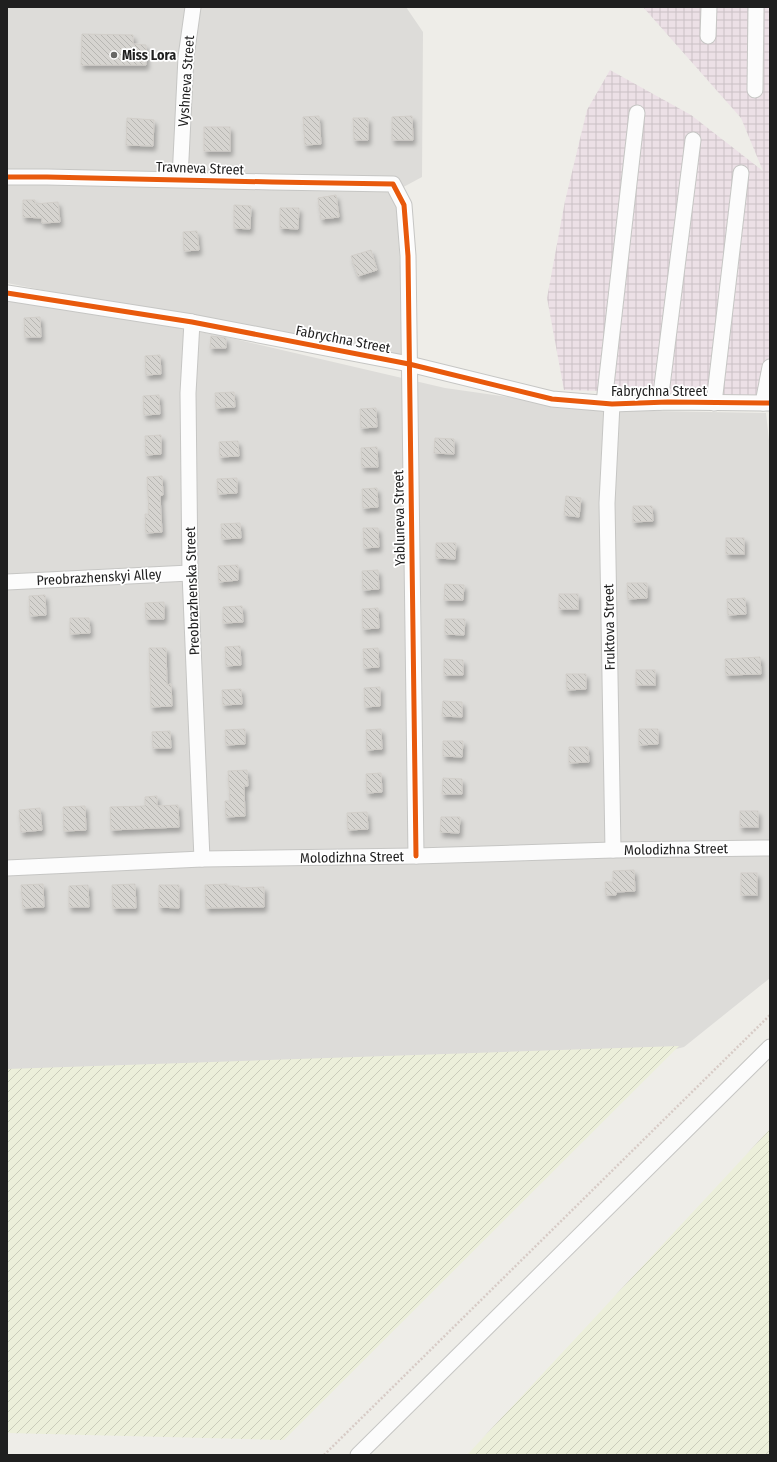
<svg xmlns="http://www.w3.org/2000/svg" width="777" height="1462" viewBox="0 0 777 1462" font-family="'Fira Sans Condensed',sans-serif">
	<defs>
		<pattern id="industrial-grid" width="8" height="8" patternUnits="userSpaceOnUse"><rect width="8" height="8" fill="#ece0e6"/><path d="M0 4h8M4 0v8" fill="none" stroke="#cac0c5"/></pattern>
		<pattern id="farmland-furrows" width="10" height="10" patternUnits="userSpaceOnUse"><rect width="10" height="10" fill="#ecefda"/><path d="M-1 1l2-2M0 10L10 0M9 11l2-2" fill="none" stroke="#caccbb"/></pattern>
		<pattern id="building-back-hatch" width="6" height="6" patternUnits="userSpaceOnUse"><rect width="6" height="6" fill="#d6d4d0"/><path d="M-1 5l2 2M0 0l6 6M5-1l2 2" fill="none" stroke="#b7b6b2"/></pattern>
		<filter id="shadow"><feDropShadow dx="2.5" dy="4.5" stdDeviation="2" flood-color="#0004"/></filter>
	</defs>
	<rect width="100%" height="100%" fill="#eeede8"/>
	<g fill="#dddcd9">
		<polygon points="7,7 406,7 423,32 422,177 396,191 405,362 7,283"/>
		<polygon points="7,297 222,336 445,388 599,410 766,413 770,450 770,978 684,1047 366,1126 7,1165"/>
	</g>
	<polygon fill="url(#industrial-grid)" points="643,7 770,7 770,403 685,393 564,390 547,298 565,201 587,110 610,70 691,115 763,171 741,118"/>
	<g fill="url(#farmland-furrows)">
		<polygon points="679,1046 284,1440 7,1433 7,1069"/>
		<polygon points="770,1129 770,1455 467,1455"/>
	</g>
	<g fill="url(#building-back-hatch)" stroke="#d1cec9" filter="url(#shadow)">
		<polygon points="82,34 133,35 133,44 146,45 146,65 81,65"/>
		<polygon points="319,116 321,144 305,145 303,117"/>
		<polygon points="412,116 413,140 392,140 392,117"/>
		<polygon points="127,118 154,120 153,146 126,145"/>
		<polygon points="353,118 368,118 368,140 354,140"/>
		<rect x="204" y="127" width="26" height="24"/>
		<polygon points="336,195 339,217 321,219 318,198"/>
		<polygon points="23,200 35,200 35,204 58,202 60,222 42,223 42,218 23,217"/>
		<polygon points="234,205 251,206 250,229 234,228"/>
		<polygon points="280,208 299,208 298,229 280,228"/>
		<polygon points="197,231 199,250 184,251 183,232"/>
		<polygon points="371,250 377,270 358,276 351,256"/>
		<polygon points="40,317 41,337 25,337 24,318"/>
		<polygon points="211,336 226,338 226,348 210,348"/>
		<polygon points="160,355 161,374 146,375 145,356"/>
		<polygon points="234,392 235,407 216,408 215,393"/>
		<polygon points="159,395 160,414 144,415 143,396"/>
		<polygon points="376,408 377,427 361,428 360,409"/>
		<polygon points="161,435 161,454 146,455 145,436"/>
		<polygon points="435,438 454,439 454,454 434,453"/>
		<polygon points="238,441 239,456 220,457 219,442"/>
		<polygon points="377,447 378,467 362,467 361,448"/>
		<polygon points="162,476 163,495 160,496 162,532 146,533 145,514 149,514 147,477"/>
		<polygon points="237,478 237,493 218,494 217,479"/>
		<polygon points="377,488 378,507 363,508 362,489"/>
		<polygon points="566,496 581,498 579,517 564,515"/>
		<polygon points="633,506 652,506 653,521 633,522"/>
		<polygon points="240,523 241,538 222,539 221,524"/>
		<polygon points="363,528 378,528 379,547 364,548"/>
		<rect x="726" y="538" width="18" height="16"/>
		<polygon points="436,543 456,543 455,559 436,558"/>
		<polygon points="238,565 238,580 219,582 218,566"/>
		<polygon points="378,570 379,589 363,590 362,571"/>
		<polygon points="627,583 647,583 647,598 628,599"/>
		<polygon points="445,584 464,585 463,600 444,600"/>
		<rect x="559" y="594" width="19" height="15"/>
		<polygon points="45,595 46,615 30,616 29,596"/>
		<polygon points="745,598 746,614 728,615 727,599"/>
		<polygon points="164,602 164,619 146,619 145,603"/>
		<polygon points="242,606 243,622 223,623 223,607"/>
		<polygon points="378,608 379,628 363,629 362,609"/>
		<polygon points="70,618 89,618 90,633 70,634"/>
		<polygon points="445,619 465,619 464,635 445,634"/>
		<polygon points="240,646 241,665 226,666 225,647"/>
		<polygon points="149,648 166,648 167,685 171,684 172,706 151,707"/>
		<polygon points="378,648 379,667 364,668 363,649"/>
		<polygon points="760,657 761,674 726,675 725,659"/>
		<polygon points="444,659 463,660 463,675 444,675"/>
		<rect x="636" y="670" width="19" height="15"/>
		<polygon points="566,674 586,674 586,689 567,690"/>
		<polygon points="380,687 380,706 365,707 364,688"/>
		<polygon points="241,689 242,704 223,705 222,690"/>
		<polygon points="443,701 462,702 462,717 442,716"/>
		<polygon points="245,729 245,744 226,745 225,730"/>
		<polygon points="381,729 382,749 367,750 366,730"/>
		<polygon points="639,729 658,729 658,744 639,745"/>
		<polygon points="170,731 171,748 153,748 152,732"/>
		<polygon points="443,741 463,741 462,757 443,756"/>
		<polygon points="569,747 588,747 589,762 569,763"/>
		<polygon points="247,770 248,786 244,786 245,816 226,817 225,801 230,801 228,771"/>
		<polygon points="381,773 382,792 367,793 366,774"/>
		<polygon points="443,778 462,779 462,794 442,794"/>
		<polygon points="157,796 157,806 178,805 179,827 111,830 110,807 145,806 145,797"/>
		<polygon points="85,806 86,830 64,831 63,807"/>
		<polygon points="40,808 42,830 21,832 19,810"/>
		<rect x="740" y="811" width="18" height="16"/>
		<polygon points="367,812 368,829 348,830 347,813"/>
		<polygon points="441,817 460,817 459,833 440,832"/>
		<polygon points="634,870 635,891 616,892 616,895 606,895 605,882 613,882 613,871"/>
		<rect x="741" y="873" width="16" height="22"/>
		<polygon points="43,884 44,907 23,908 21,885"/>
		<polygon points="135,884 136,908 113,908 112,885"/>
		<polygon points="227,884 227,886 239,886 239,888 264,887 264,907 206,908 205,885"/>
		<polygon points="88,885 89,907 69,907 69,886"/>
		<polygon points="159,885 179,885 179,908 159,907"/>
	</g>
	<g fill="none" stroke-linecap="round" stroke-linejoin="round">
		<defs>
			<g id="minor">
				<polyline points="708,36 709,7"/>
				<polyline points="755,90 756,7"/>
				<polyline points="7,177 47,177 272,182 393,184 404,205 408,256 416,856"/>
				<polyline points="180,179 186,57 193,7"/>
				<polyline points="7,293 192,322 409,364 552,399 612,404 668,402 770,403"/>
				<polyline points="192,322 188,393 190,573 202,859"/>
				<polyline points="660,402 693,140"/>
				<polyline points="604,403 637,113"/>
				<polyline points="714,403 741,173"/>
				<polyline points="763,403 770,367"/>
				<polyline points="612,404 607,503 613,850"/>
				<polyline points="7,582 190,573"/>
				<polyline points="7,868 202,859 416,856 613,850 770,848"/>
				<polyline points="358,1455 770,1047"/>
			</g>
		</defs>
		<use href="#minor" stroke="#c6c6c4" stroke-width="17"/>
		<polyline stroke="#d7cbc6" stroke-width="2.5" stroke-dasharray="2 2" stroke-linecap="butt" points="324,1455 770,1015"/>
		<use href="#minor" stroke="#fcfcfc" stroke-width="15"/>
		<defs>
			<g id="cycleway">
				<polyline points="7,177 47,177 272,182 393,184 404,205 408,256 416,856"/>
				<polyline points="7,293 192,322 409,364 552,399 612,404 668,402 770,403"/>
			</g>
		</defs>
		<use href="#cycleway" stroke="#fff" stroke-width="8"/>
		<use href="#cycleway" stroke="#e8590c" stroke-width="5"/>
	</g>
	<circle fill="#676765" stroke="#fff" stroke-width="1.5" cx="114" cy="55" r="4"/>
	<g text-anchor="middle" stroke-width="3.5" stroke-linejoin="round" paint-order="stroke">
		<g font-size="14" font-weight="bold" fill="#1f1f1f" stroke="#fff" text-anchor="start">
			<text x="122" y="60">Miss Lora</text>
		</g>
		<g font-size="14" fill="#1f1f1f" stroke="#fff">
			<text transform="translate(186 81) rotate(-86)" y="5">Vyshneva Street</text>
			<text transform="translate(200 168) rotate(2)" y="5">Travneva Street</text>
			<text transform="translate(343 339) rotate(11)" y="5">Fabrychna Street</text>
			<text x="659" y="396">Fabrychna Street</text>
			<text transform="translate(399 518) rotate(-91)" y="5">Yabluneva Street</text>
			<text transform="translate(99 577) rotate(-3)" y="5">Preobrazhenskyi Alley</text>
			<text transform="translate(192 591) rotate(-92)" y="5">Preobrazhenska Street</text>
			<text transform="translate(609 627) rotate(-91)" y="5">Fruktova Street</text>
			<text transform="translate(676 849) rotate(-1)" y="5">Molodizhna Street</text>
			<text transform="translate(352 857) rotate(-1)" y="5">Molodizhna Street</text>
		</g>
	</g>
	<rect width="777" height="1462" fill="none" stroke="#1f1f1f" stroke-width="16"/>
</svg>
